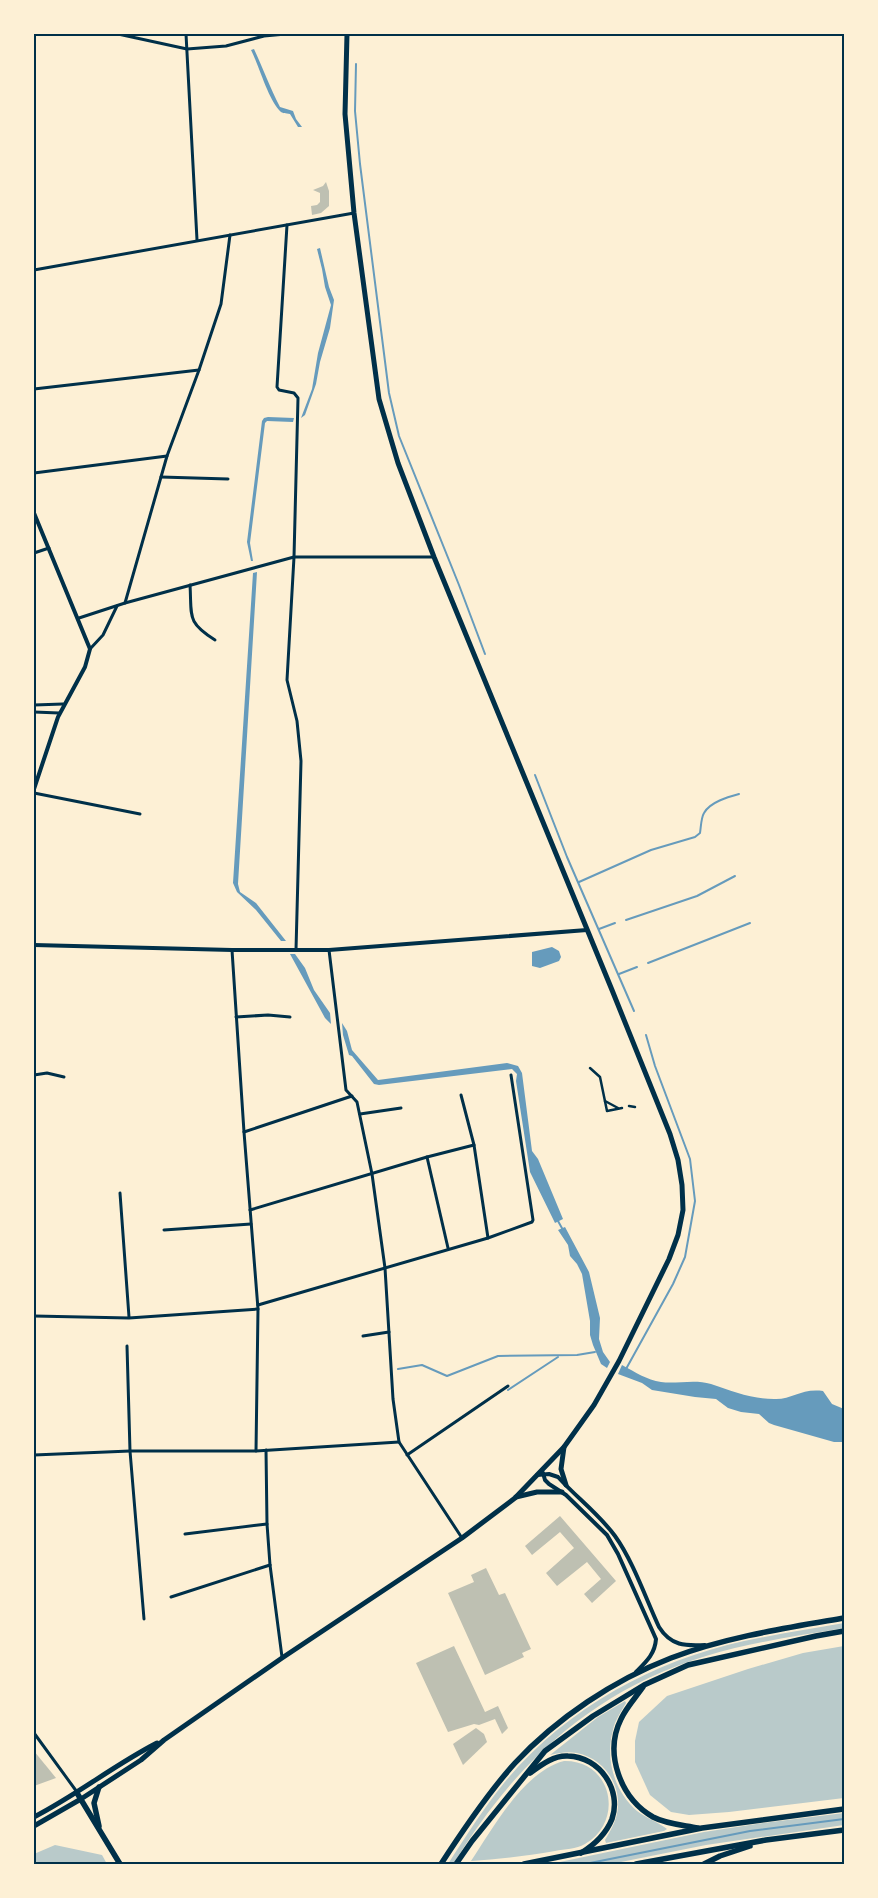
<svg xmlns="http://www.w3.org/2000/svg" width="878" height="1898" viewBox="0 0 878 1898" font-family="'Archivo Narrow',sans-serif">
	<rect width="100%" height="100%" fill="#fdf0d5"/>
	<g fill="#b9caca">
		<path d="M844,1623V1628C798,1636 751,1642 706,1656C592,1691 515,1763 454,1863L448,1864C466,1836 483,1809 504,1783C564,1710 652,1661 744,1641C777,1634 811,1629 844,1623Z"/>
		<polygon points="844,1646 844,1798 729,1812 689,1815 671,1812 650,1795 635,1762 635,1741 639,1722 667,1696 748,1669 803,1653"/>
		<path d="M625,1701L626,1703C621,1712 615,1720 613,1730C605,1759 614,1791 637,1811C646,1818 658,1822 667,1829L664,1831L606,1843L605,1840C611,1830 617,1820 618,1807C620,1782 602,1758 577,1753C567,1751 558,1753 550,1755L598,1717Z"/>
		<path d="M564,1761C612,1760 625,1821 585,1844C576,1849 565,1849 555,1851C527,1856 499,1859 471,1861C494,1827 523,1772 564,1761Z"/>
		<polygon points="844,1813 844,1825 706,1845 611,1864 550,1864 704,1832 763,1823"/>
		<polygon points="55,1845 102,1855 107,1864 34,1864 34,1854"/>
	</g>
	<g fill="#669bbc">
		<path d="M254,49C263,68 270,88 280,107L293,111L296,119L302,127H298L290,114C286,113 282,114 279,110C268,98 259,66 251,50Z"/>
		<polygon points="320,248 329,287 334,300 330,328 320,362 316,384 305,415 301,418 312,389 318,353 331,305 325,287 322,269 317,249"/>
		<polygon points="268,417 294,418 293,422 267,421 265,423 250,543 253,561 251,561 247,542 262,421 264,418"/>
		<polygon points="257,572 238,884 240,892 256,903 286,941 281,941 256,910 237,892 233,883 253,573"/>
		<polygon points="552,947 559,951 561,957 559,961 540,968 532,966 532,952"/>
		<polygon points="290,954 295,954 305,968 314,990 330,1013 331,1024 325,1018"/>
		<polygon points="342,1023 347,1031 352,1050 378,1080 507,1063 518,1066 522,1073 532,1151 538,1159 563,1219 555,1223 530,1172 516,1081 517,1074 512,1069 379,1085 374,1084 352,1056 349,1055 343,1035"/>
		<polygon points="565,1227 589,1272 600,1318 599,1339 603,1352 610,1362 607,1368 601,1364 593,1345 590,1335 590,1321 582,1274 577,1264 570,1256 568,1245 558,1230"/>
		<path d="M622,1365C635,1372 647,1380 661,1382C677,1384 695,1379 711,1384C732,1391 751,1399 774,1399C792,1400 801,1388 823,1391L832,1404L844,1409V1442H834L774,1425L769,1423L759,1414L741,1412L728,1408L716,1399L695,1397L652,1390L642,1383L618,1374Z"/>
	</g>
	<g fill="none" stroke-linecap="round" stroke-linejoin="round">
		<g stroke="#669bbc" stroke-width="2">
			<polyline points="356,64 355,111 360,164 389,393 399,436 459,585 485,654"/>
			<polyline points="535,775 567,857 634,1011"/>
			<path d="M579,882L651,850L695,837L700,833C701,827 701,818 704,813C710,802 728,797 739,794"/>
			<polyline points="626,920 697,896 735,876"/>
			<polyline points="599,929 615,923"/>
			<polyline points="648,963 750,923"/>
			<polyline points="619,974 637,967"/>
			<polyline points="558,1221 563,1230"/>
			<polyline points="398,1369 422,1365 447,1376 498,1356 577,1355 595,1352"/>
			<polyline points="626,1369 673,1284 685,1257 695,1201 690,1159 655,1066 646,1035"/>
			<polyline points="508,1390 558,1357"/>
			<polyline points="585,1864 750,1831 844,1819"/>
		</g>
	</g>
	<g fill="#bec0b2">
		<polygon points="326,182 329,191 329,206 321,213 312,215 311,206 317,205 320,202 320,193 313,190 323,186"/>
		<polygon points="560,1516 616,1581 592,1603 584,1594 601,1579 587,1562 557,1586 546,1573 574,1548 560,1532 532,1555 525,1546"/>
		<polygon points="486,1568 499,1595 505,1593 531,1649 522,1653 524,1657 485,1675 448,1593 474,1582 471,1575"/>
		<polygon points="454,1646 485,1712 498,1706 508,1728 502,1734 495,1719 479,1725 474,1724 448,1732 416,1663"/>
		<polygon points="476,1728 484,1734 487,1742 463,1765 453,1744"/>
		<polygon points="34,1751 56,1778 34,1786"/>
	</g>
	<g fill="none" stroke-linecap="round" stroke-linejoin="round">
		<g stroke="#003049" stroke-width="2.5">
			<polyline points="590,1068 600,1077 607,1111 622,1108"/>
			<polyline points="605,1101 618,1108"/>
			<polyline points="629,1106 635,1107"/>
		</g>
		<g stroke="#003049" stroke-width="3">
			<polyline points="118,34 187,49 226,46 264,36 286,34"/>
			<polyline points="186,34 197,240"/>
			<polyline points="287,225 277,387 279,390 294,393 298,398 294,557 287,680 297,721 301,761 296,950"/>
			<polyline points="34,270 354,213"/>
			<polyline points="34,389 199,370"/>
			<polyline points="34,473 167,456"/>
			<polyline points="161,477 228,479"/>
			<polyline points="34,553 49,548"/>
			<path d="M190,585C192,616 186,622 215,640"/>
			<polyline points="125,603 167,456 199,370 221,304 230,235"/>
			<polyline points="79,618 125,603 294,557 434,557"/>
			<polyline points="90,649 103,635 117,606"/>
			<polyline points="34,705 63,704"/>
			<polyline points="34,712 59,713"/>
			<polyline points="34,793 140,814"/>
			<polyline points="232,950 244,1132 258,1309 256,1451"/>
			<polyline points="329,950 346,1090 357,1102 372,1174 385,1268 393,1399 399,1442 462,1538"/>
			<polyline points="236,1017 268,1015 290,1017"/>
			<polyline points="34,1075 47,1073 64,1077"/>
			<polyline points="461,1095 474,1145 488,1238"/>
			<polyline points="360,1114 401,1108"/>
			<polyline points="244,1132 352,1096"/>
			<polyline points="427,1157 448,1248"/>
			<polyline points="120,1193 129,1317"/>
			<polyline points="250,1210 427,1157 474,1145"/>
			<polyline points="164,1230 251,1224"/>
			<polyline points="258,1305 488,1238 532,1222 533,1220 511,1075"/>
			<polyline points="34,1316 129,1318 258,1309"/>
			<polyline points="363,1336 389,1332"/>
			<polyline points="127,1346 130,1451 144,1619"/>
			<polyline points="266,1450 267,1524 270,1565 282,1657"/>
			<polyline points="34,1455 130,1451 256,1451 399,1442"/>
			<polyline points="407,1455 508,1386"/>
			<polyline points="185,1534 267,1524"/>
			<polyline points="171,1597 270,1565"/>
			<polyline points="34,1733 77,1792"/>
		</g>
		<g stroke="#003049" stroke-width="4">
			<polyline points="34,513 90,649 85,667 58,717 34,789"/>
			<polyline points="34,945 232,950 329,950 587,930"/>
			<path d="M543,1473L545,1480L549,1484L566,1495L607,1535L618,1554L656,1639C655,1654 646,1662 636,1672"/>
			<path d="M537,1475L549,1474L558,1477C576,1497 599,1514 615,1536C633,1561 646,1599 659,1627C671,1646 685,1646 705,1645"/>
		</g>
		<g stroke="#003049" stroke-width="5">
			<polyline points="564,1447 561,1469 566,1485"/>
			<polyline points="516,1497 537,1492 562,1492"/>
			<path d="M34,1817C77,1795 114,1765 157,1743"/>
			<polyline points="34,1826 81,1799 141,1760 164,1740 282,1658 462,1538 515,1498 564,1447 594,1405 619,1361 669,1259 678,1235 683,1210 682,1185 678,1160 670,1134 612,990 434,557 398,463 379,399 354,213 345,114 347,34"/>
		</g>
		<g stroke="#003049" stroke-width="5.5">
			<path d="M643,1687C636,1697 626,1708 621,1719C604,1753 620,1798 653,1817C666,1824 683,1825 698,1828"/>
			<path d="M530,1773C541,1765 554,1755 568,1756C600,1757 622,1790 612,1819C606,1834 594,1845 581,1853"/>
			<polyline points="99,1787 94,1803 99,1826"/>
			<polyline points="77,1793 120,1864"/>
			<path d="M441,1864C463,1830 487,1794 515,1763C557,1718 614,1680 671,1658C726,1637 786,1628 844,1618"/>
			<polyline points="456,1864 472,1841 545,1751 593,1716 644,1685 688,1665 816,1636 844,1631"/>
			<polyline points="524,1864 702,1828 844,1809"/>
			<polyline points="636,1864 766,1840 844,1830"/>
			<polyline points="704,1864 720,1856 750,1846"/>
		</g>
	</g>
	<rect width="878" height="1898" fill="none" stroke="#fdf0d5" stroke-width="70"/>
	<rect x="35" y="35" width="808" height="1828" fill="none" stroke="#003049" stroke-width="2"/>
</svg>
